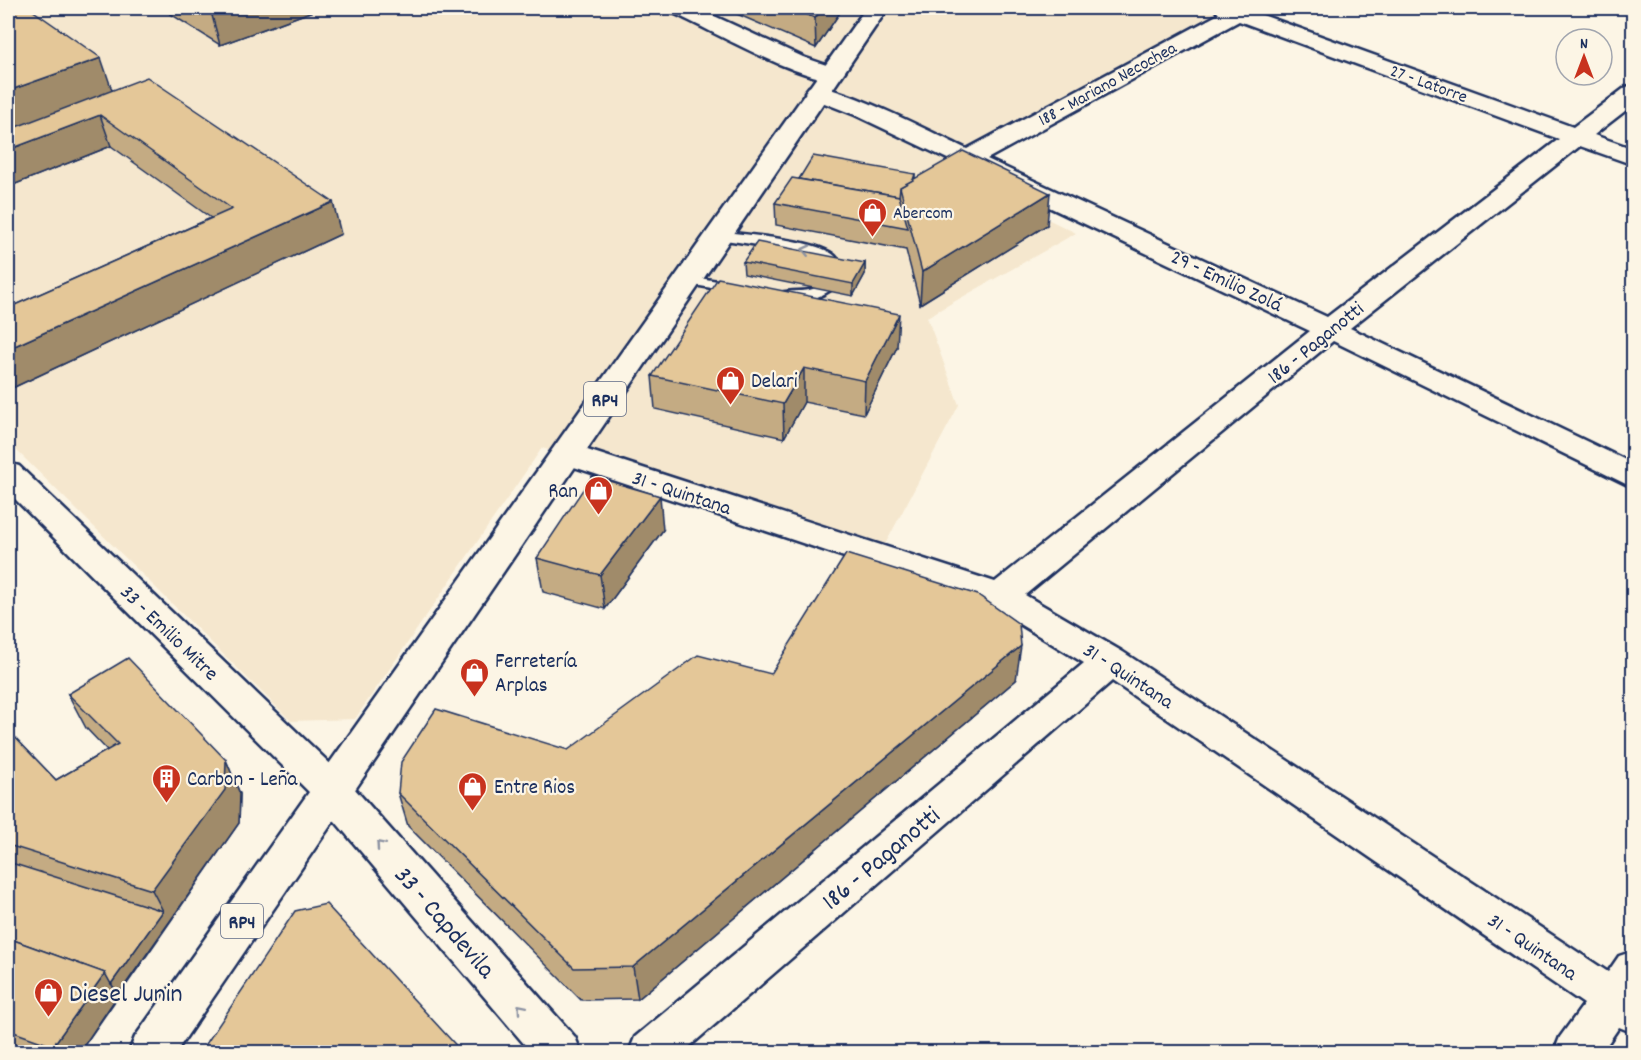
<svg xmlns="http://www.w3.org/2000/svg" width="1641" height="1060" viewBox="0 0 1641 1060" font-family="Dekko,sans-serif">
	<rect width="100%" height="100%" fill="#fcf5e5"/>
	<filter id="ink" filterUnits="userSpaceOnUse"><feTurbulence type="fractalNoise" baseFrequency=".0167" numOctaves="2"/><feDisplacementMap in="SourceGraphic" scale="12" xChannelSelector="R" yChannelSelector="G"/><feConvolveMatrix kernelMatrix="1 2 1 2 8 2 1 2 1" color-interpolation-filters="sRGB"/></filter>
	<g filter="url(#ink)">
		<polygon fill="#f5e7ce" points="8,8 1226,8 942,167 1076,233 927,317 959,405 880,554 542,448 355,719 291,721 8,442"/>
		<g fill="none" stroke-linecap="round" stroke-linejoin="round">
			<defs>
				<g id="service">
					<path d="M717,231C743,235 817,239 835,256C841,262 843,269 844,277C829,297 804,305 780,299V293C802,288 812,297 830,276L827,264L803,252L712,238L710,235Z"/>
					<polygon points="687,276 736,284 743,288 736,292 682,283 682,277"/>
				</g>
				<g id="minor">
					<path d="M670,8H697L803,57L838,69L841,74L838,79C809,86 705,27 673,13Z"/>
					<path d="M1214,8H1256L1254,12L1573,127L1626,87L1634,85V104L1594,135L1634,149V165L1580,146L1350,328L1634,464V488L1333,341L1025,595L1123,652L1608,972L1619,956L1634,951V1033L1619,1027L1602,1052H1554L1560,1037L1584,1004L1112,681L683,1052H629L635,1037L1084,663L988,605L556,461L551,454L556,447L567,444L578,447L995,582L1310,331L855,115L809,97L805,92L809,87C835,81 938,136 967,149L1219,14ZM1239,21L1559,139L1327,317L987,159Z"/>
					<polygon points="8,463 19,466 346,779 575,1037 581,1052 531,1052 318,801 8,492"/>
				</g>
				<polygon id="primary" points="866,8 888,8 176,1052 129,1052 135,1037"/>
			</defs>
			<use href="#service" stroke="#1b2f5e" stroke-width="5"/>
			<use href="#minor" stroke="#1b2f5e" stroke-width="5"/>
			<use href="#primary" stroke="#1b2f5e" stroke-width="5"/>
			<use href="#service" fill="#fcf5e5" fill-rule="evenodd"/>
			<use href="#minor" fill="#fcf5e5" fill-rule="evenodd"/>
			<use href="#primary" fill="#fcf5e5" fill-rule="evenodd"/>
		</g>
		<g fill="#c4ab83" stroke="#1b2f5e" stroke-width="1.5">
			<polygon points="161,8 321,8 220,45"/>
			<polygon points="723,8 843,8 816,48"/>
			<polygon points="112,90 341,234 8,390 8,308 211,218 111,146 8,187"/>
			<polygon points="915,174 915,178 1047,225 920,304 906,250 776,225 775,203 799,179"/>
			<polygon points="743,262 865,263 865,274 853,296 744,274"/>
			<polygon points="897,347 864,414 804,402 784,438 655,409 652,376"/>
			<polygon points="663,530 605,609 543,592 537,558"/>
			<polygon points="771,674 1016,680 638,999 581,1000 408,826 398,793 568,750"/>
			<polygon points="68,694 226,760 240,794 239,823 79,1053 26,1053 8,1046 8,730 56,780 107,750 86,728"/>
		</g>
		<g fill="#a08b6a" stroke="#1b2f5e" stroke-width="1.5">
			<polygon points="210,8 321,8 220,45"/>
			<polygon points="823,8 843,8 816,48 815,18"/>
			<polygon points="101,58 114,96 8,135 8,91"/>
			<polygon points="100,115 111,146 8,187 8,150"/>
			<polygon points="1050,193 1047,225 920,304 922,272"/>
			<polygon points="333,202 341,234 8,390 8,349"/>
			<polygon points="865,263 865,274 853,296 853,284"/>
			<polygon points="899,314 897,347 864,414 865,381"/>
			<polygon points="804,368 804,402 784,438 783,404"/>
			<polygon points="660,496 663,530 605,609 600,575"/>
			<polygon points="1021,646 1016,680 638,999 633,967"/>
			<polygon points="226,760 240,794 239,823 118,995 111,984 163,911 152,890"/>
			<polygon points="105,973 118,995 79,1053 57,1053 53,1046"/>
		</g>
		<g fill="#e4c798" stroke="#1b2f5e" stroke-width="1.5">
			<polygon points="8,8 29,8 101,58 8,91"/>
			<polygon points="790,8 823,8 815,18"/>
			<polygon points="147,77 333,202 8,349 8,308 232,209 100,115 8,150 8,130"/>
			<polygon points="963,151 1050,193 922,272 900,187"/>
			<polygon points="813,156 915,174 913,180 900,187 899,196 799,179"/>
			<polygon points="792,178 899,196 908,228 775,203"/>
			<polygon points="757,242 865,263 853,284 743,262"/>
			<polygon points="718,278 899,314 865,381 804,368 783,404 652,376"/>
			<polygon points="592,476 660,496 600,575 537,558"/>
			<polygon points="846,554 978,595 1019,624 1021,646 633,967 574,968 398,793 401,762 436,709 568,750 698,655 771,674"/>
			<polygon points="128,658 226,760 225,790 152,890 8,845 8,730 56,780 118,744 68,694"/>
			<polygon points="8,862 163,911 111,984 105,973 8,938"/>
			<polygon points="326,904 463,1053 200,1053 295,911"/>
			<polygon points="8,938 105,973 53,1046 8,1030"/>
		</g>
		<defs><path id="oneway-chevron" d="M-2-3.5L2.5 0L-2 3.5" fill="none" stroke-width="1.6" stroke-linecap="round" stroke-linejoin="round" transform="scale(1.5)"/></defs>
		<g stroke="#8c92a2">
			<use href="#oneway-chevron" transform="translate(806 250) rotate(-167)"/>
			<use href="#oneway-chevron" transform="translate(380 845) rotate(-131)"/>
			<use href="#oneway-chevron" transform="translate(521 1008) rotate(-131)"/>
		</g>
	</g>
	<defs>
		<symbol id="shop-pin" viewBox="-11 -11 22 30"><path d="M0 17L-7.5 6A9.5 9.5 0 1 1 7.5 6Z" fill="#c8321e" stroke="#fcf5e5"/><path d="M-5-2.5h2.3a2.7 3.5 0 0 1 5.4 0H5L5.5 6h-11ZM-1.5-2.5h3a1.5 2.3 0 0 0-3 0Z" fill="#fff"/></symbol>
		<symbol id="building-pin" viewBox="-11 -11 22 30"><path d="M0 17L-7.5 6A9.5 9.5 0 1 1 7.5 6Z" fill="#c8321e" stroke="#fcf5e5"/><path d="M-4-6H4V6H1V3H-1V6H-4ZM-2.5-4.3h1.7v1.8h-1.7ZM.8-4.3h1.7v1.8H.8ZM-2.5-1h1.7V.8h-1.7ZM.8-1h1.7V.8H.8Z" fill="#fff"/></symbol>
	</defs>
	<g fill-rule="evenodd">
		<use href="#shop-pin" x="856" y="196" width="33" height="45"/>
		<use href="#shop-pin" x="714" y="364" width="33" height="45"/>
		<use href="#shop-pin" x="582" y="474" width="33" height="45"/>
		<use href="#shop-pin" x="458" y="656" width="33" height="45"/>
		<use href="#building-pin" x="150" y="762" width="33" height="45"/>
		<use href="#shop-pin" x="456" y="770" width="33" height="45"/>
		<use href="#shop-pin" x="32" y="976" width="33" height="45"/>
	</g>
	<g text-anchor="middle" stroke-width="4.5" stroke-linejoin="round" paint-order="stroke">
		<g font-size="18" fill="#1b2f5e" stroke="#fcf5e5">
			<text transform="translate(1107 83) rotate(-29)" y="6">188 - Mariano Necochea</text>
			<text transform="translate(1429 83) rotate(20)" y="6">27 - Latorre</text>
		</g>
		<g font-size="18" fill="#1b2f5e" stroke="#fcf5e5" text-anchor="start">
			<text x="893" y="218">Abercom</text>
		</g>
		<g fill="#fcf5e5" stroke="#5e6a86" stroke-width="1.5">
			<rect x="584" y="382" width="42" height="34" rx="4.5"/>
			<rect x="221" y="904" width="42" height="34" rx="4.5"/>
		</g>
		<g font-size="20" font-weight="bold" fill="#1b2f5e">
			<text x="605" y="406">RP4</text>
			<text x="242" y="928">RP4</text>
		</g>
		<g font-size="21" fill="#1b2f5e" stroke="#fcf5e5">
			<text transform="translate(1227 280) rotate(25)" y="7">29 - Emilio Zolá</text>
			<text transform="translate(1315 342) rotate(-39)" y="7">186 - Paganotti</text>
			<text transform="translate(682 492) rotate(18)" y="7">31 - Quintana</text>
			<text transform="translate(170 632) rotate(44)" y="7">33 - Emilio Mitre</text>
			<text transform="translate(1129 675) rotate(33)" y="7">31 - Quintana</text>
			<text transform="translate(1533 946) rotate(34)" y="7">31 - Quintana</text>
		</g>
		<g font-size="21" fill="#1b2f5e" stroke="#fcf5e5" text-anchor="start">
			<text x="751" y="387">Delari</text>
			<text x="578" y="497" text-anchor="end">Ran</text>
			<text x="495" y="667">Ferretería<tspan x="495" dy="24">Arplas</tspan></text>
			<text x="187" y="785">Carbon - Leña</text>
			<text x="494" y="793">Entre Rios</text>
		</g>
		<g font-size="26" fill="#1b2f5e" stroke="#fcf5e5">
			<text transform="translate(880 857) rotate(-40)" y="9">186 - Paganotti</text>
			<text transform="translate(446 921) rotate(49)" y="9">33 - Capdevila</text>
		</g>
		<g font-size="26" fill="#1b2f5e" stroke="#fcf5e5" text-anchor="start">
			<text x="69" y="1001">Diesel Junin</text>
		</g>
	</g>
	<rect width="1641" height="1060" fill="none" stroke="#fcf5e5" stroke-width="30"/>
	<rect x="15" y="15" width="1611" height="1030" fill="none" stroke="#1b2f5e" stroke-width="2" filter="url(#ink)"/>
	<g transform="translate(1584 57)"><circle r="28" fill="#fcf5e5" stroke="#a2a6af" stroke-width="1.5"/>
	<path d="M0-4.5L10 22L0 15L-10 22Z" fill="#c8321e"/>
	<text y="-9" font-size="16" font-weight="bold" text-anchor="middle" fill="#1b2f5e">N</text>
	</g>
</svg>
